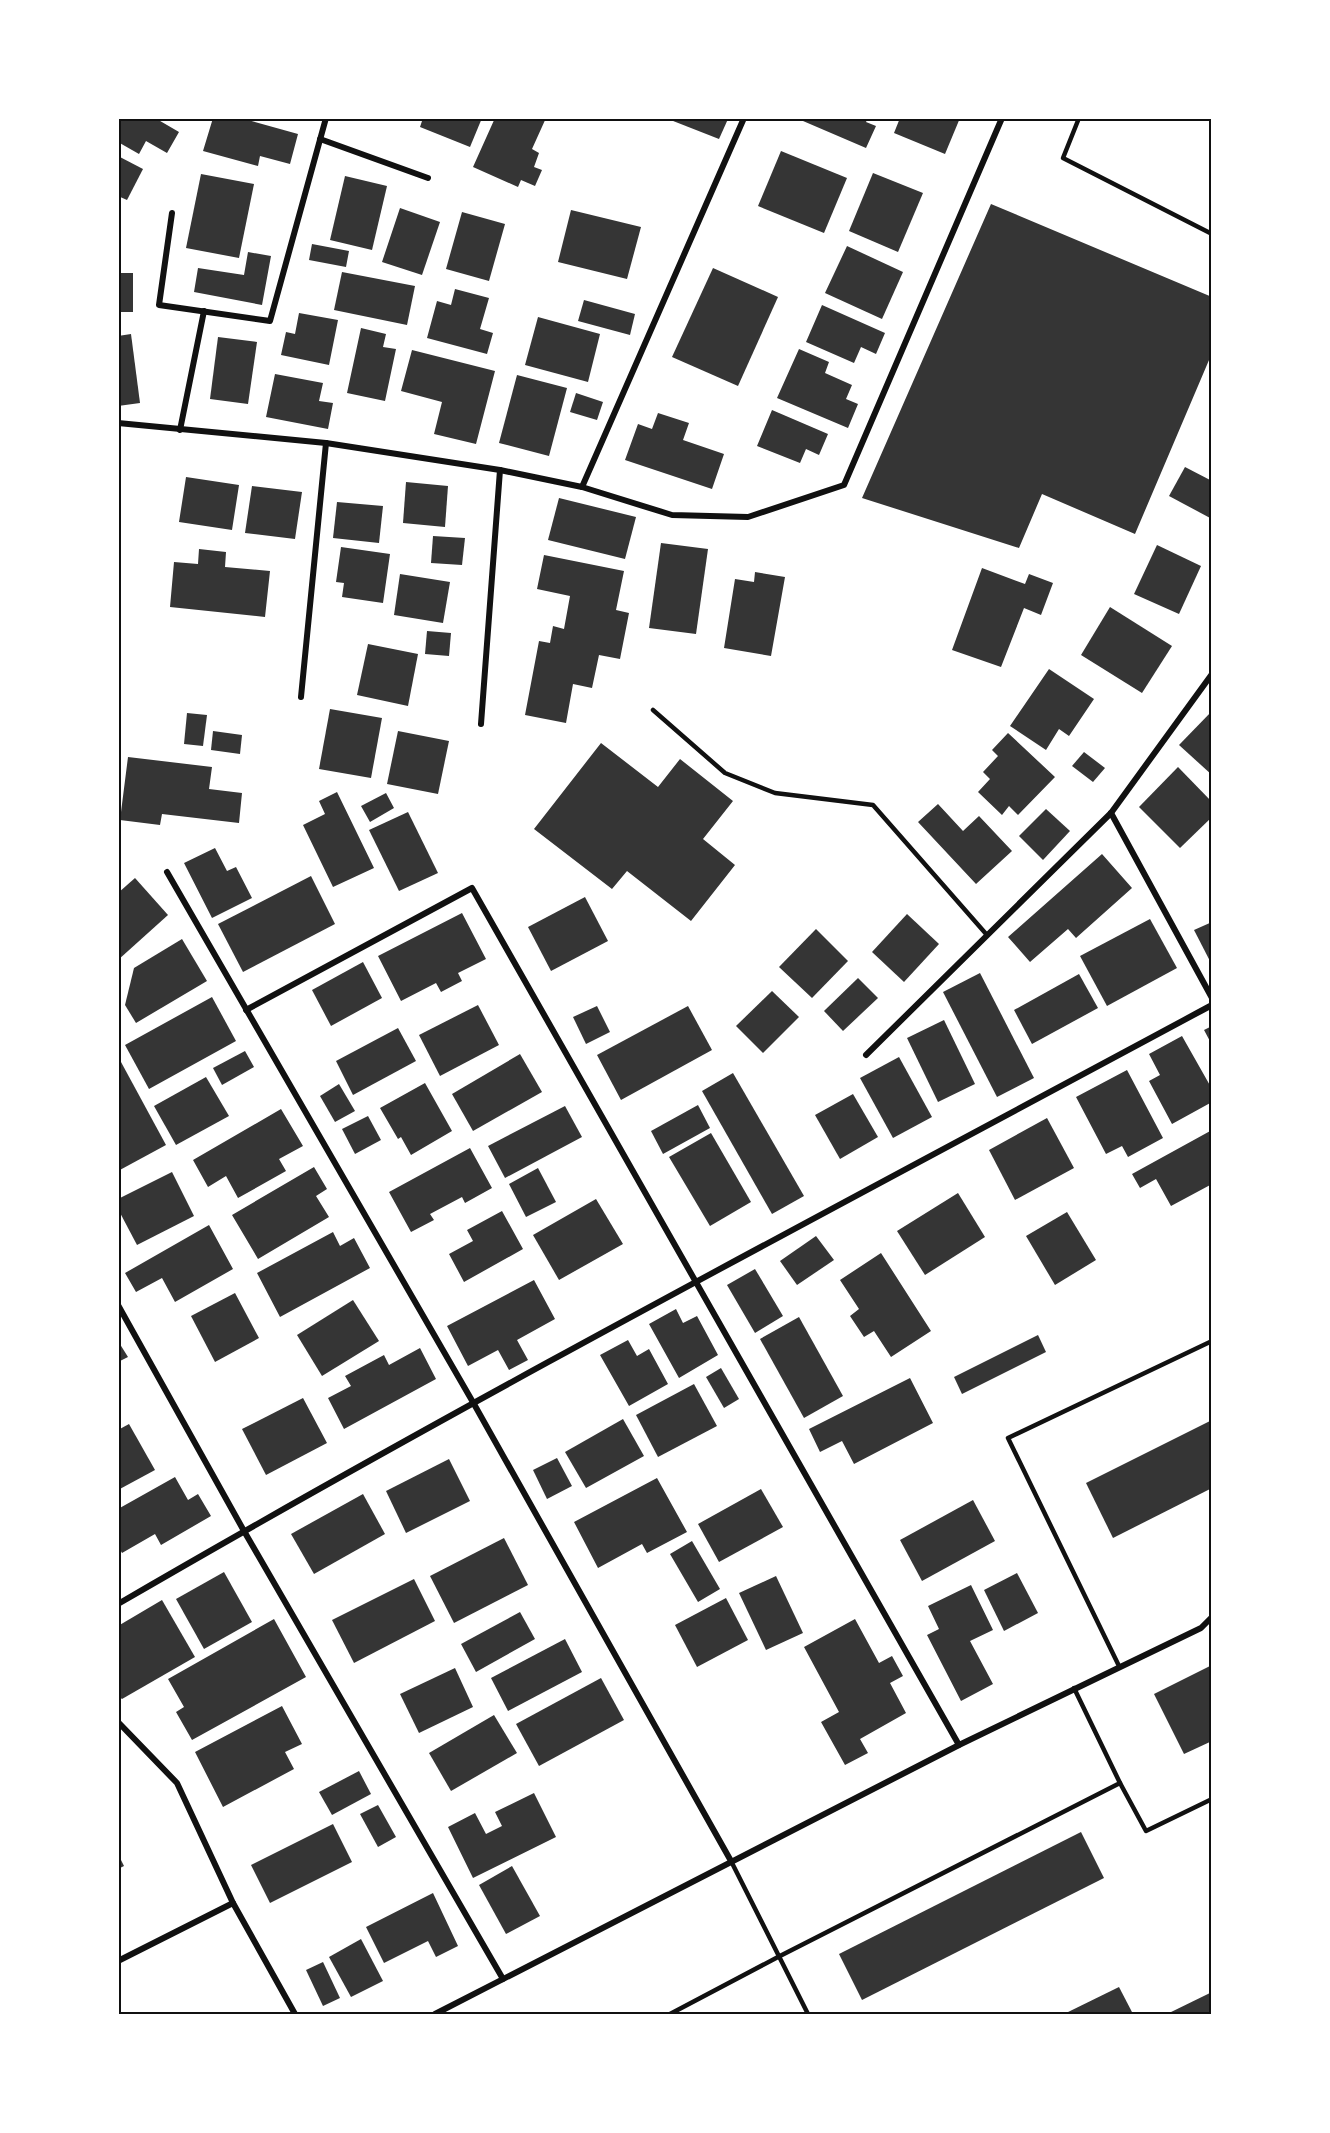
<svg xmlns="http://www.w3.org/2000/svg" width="1330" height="2133" viewBox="0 0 1330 2133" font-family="Arial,sans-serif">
	<rect width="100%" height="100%" fill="#fff"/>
	<g fill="#353535">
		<polygon points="118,118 155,118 179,132 167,153 146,141 139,154 118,142"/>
		<polygon points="213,118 241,118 298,134 290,164 260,156 258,166 203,151"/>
		<polygon points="423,118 482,118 470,147 420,127"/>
		<polygon points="495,118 546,118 532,149 539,153 534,167 542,170 535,186 521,180 518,187 473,167"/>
		<polygon points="726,118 728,119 719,139 668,119"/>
		<polygon points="796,118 868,118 866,122 876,126 866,148"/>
		<polygon points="900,118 960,118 945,154 894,133"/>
		<polygon points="781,151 847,178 824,233 758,206"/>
		<polygon points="118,156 143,169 127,200 118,196"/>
		<polygon points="873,173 923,193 898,252 849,231"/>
		<polygon points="201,174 254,184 239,258 186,248"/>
		<polygon points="345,176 387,186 372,250 330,240"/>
		<polygon points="991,204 1212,297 1212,353 1135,534 1042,494 1019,548 862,498"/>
		<polygon points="400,208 440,222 422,275 382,262"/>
		<polygon points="571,210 641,227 627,279 558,262"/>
		<polygon points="462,212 505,224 489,281 446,269"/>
		<polygon points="312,244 349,251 346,267 309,260"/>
		<polygon points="847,246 903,272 882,319 825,293"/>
		<polygon points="248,252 271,256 262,305 194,292 198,268 244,275"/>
		<polygon points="713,268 778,297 738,386 672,357"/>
		<polygon points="342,272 415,286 407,325 334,310"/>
		<rect x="118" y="273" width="15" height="39"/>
		<polygon points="455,289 489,298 480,329 493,333 487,354 427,338 437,301 451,305"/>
		<polygon points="584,300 635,314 630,335 578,321"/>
		<polygon points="822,305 885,333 876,354 861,347 854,363 806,342"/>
		<polygon points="299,313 338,320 329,365 281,355 286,332 295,334"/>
		<polygon points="538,317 600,334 588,382 525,365"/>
		<polygon points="361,328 386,334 383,347 396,349 385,401 347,393"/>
		<polygon points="131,334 140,403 118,406 118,336"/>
		<polygon points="218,337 257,342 248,404 210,399"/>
		<polygon points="799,349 829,362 825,373 852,385 846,399 858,404 848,428 777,398"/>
		<polygon points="412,350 495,371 476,444 434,434 442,402 401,391"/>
		<polygon points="275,374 323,383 319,401 333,403 328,429 266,417"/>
		<polygon points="517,375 567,388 549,456 499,443"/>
		<polygon points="576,393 603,402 597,420 570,412"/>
		<polygon points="772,410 828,434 819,455 806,449 800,463 757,446"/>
		<polygon points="658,413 689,423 683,440 724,454 712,489 625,460 638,424 652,429"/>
		<polygon points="1185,467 1212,481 1212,519 1169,496"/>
		<polygon points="186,477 239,485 232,530 179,522"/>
		<polygon points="406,482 448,486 445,527 403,523"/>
		<polygon points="252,486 302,492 295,539 245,533"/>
		<polygon points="559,498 636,517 625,559 548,540"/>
		<polygon points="337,502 383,506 379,543 333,538"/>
		<polygon points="433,536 465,538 462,565 431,563"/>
		<polygon points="661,543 708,549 696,634 649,628"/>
		<polygon points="1157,545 1201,566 1179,614 1134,594"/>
		<polygon points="341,547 390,554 383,603 342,597 344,583 336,582"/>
		<polygon points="199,549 226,552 225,567 270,571 265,617 170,607 174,562 198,564"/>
		<polygon points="544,555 624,571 616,610 629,613 620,659 599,655 592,688 573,684 566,723 525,715 539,641 550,643 553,626 564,629 570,596 537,589"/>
		<polygon points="982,568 1025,584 1029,574 1053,583 1041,615 1024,608 1001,667 952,650"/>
		<polygon points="755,572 785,577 771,656 724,648 735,579 754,582"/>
		<polygon points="400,574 450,582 443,623 394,615"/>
		<polygon points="1110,607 1172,646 1142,693 1081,655"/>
		<polygon points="427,631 451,633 449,656 425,654"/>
		<polygon points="368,644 418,654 408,706 357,695"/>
		<polygon points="1049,669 1094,699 1069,736 1059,729 1046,750 1010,726"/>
		<polygon points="330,709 382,718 371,778 319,769"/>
		<polygon points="1212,711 1212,775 1179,745"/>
		<polygon points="187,713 207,715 203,746 184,744"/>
		<polygon points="213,731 242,735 240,754 211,750"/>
		<polygon points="398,731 449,741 438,794 387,784"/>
		<polygon points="1008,733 1055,777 1018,815 1009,806 1002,815 978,792 990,779 983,772 998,756 992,750"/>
		<polygon points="601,743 658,787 680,759 733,801 703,839 735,865 691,921 627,871 612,889 534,829"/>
		<polygon points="1084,752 1105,768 1093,782 1072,766"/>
		<polygon points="128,757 212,767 209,789 242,793 239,823 162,814 160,825 120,820"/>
		<polygon points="1178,767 1212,802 1212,817 1180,848 1139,807"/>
		<polygon points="337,792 374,868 333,887 303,825 325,814 319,801"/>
		<polygon points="386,793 394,808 370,822 361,806"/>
		<polygon points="938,804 963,831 979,816 1012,851 976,884 918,822"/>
		<polygon points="1046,809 1070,831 1043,860 1019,836"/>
		<polygon points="408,812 438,873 399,891 369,830"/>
		<polygon points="215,848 227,871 236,867 252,898 212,918 184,863"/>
		<polygon points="1102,854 1132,888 1076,938 1068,929 1030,962 1008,937"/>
		<polygon points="311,876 335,924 243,972 218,924"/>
		<polygon points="135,878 168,915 118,960 118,893"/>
		<polygon points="585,897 608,941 551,971 528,927"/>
		<polygon points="462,913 486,959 458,973 462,981 441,992 436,983 401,1001 378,956"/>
		<polygon points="907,914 939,944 904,982 872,952"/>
		<polygon points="1150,919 1177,968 1107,1006 1080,956"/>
		<polygon points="1212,922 1212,965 1194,930"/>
		<polygon points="816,929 848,961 812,998 779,967"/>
		<polygon points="182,939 207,981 136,1023 125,1005 134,968"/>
		<polygon points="363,962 382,998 331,1026 312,990"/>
		<polygon points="980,973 1034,1078 997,1097 943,992"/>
		<polygon points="1079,974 1098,1008 1032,1044 1014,1010"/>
		<polygon points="858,978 878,998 843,1031 824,1011"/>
		<polygon points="772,991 799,1017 763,1053 736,1026"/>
		<polygon points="212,997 236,1041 149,1089 125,1045"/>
		<polygon points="478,1005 499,1045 440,1076 419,1035"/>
		<polygon points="597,1006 610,1032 586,1044 573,1017"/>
		<polygon points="688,1006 712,1050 621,1100 597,1055"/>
		<polygon points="944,1020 975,1084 938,1102 907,1038"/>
		<polygon points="1212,1026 1212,1045 1204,1030"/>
		<polygon points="398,1028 416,1061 353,1095 336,1061"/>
		<polygon points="1182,1036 1212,1089 1212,1102 1172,1124 1149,1081 1160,1075 1149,1054"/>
		<polygon points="245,1051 254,1067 222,1085 213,1068"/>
		<polygon points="520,1054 542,1092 473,1131 452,1094"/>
		<polygon points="899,1057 932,1117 893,1138 860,1078"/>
		<polygon points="121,1062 166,1145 118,1171 118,1064"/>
		<polygon points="1127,1070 1163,1138 1128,1157 1122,1146 1106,1154 1076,1097"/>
		<polygon points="733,1073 804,1196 772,1214 702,1091"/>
		<polygon points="206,1077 229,1116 176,1145 154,1106"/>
		<polygon points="425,1083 452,1131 411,1155 401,1137 398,1139 380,1108"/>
		<polygon points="339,1084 355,1111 335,1122 320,1096"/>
		<polygon points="853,1094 878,1137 840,1159 815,1115"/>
		<polygon points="698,1105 710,1128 663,1154 651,1131"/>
		<polygon points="565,1106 582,1137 505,1178 488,1146"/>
		<polygon points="281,1109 303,1146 279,1159 286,1171 238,1198 226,1176 208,1187 193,1160"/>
		<polygon points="368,1116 381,1140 355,1154 342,1129"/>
		<polygon points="1047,1118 1074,1168 1015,1200 989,1150"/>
		<polygon points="1212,1130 1212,1184 1171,1206 1156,1179 1140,1188 1132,1174"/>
		<polygon points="711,1133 751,1202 710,1226 669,1157"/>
		<polygon points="470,1148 492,1188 465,1203 462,1197 430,1214 434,1220 411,1232 389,1192"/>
		<polygon points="314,1167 327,1189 316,1196 329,1217 258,1259 232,1215"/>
		<polygon points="538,1168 556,1202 526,1217 509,1184"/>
		<polygon points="172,1172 194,1216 137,1245 118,1209 118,1199"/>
		<polygon points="958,1193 985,1237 925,1275 897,1231"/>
		<polygon points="596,1199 623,1244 559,1280 533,1235"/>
		<polygon points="502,1211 523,1249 464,1282 449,1254 473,1241 467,1230"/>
		<polygon points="1067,1212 1096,1260 1055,1285 1026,1236"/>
		<polygon points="209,1225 233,1269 175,1302 162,1278 136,1292 125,1273"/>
		<polygon points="333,1232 340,1246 354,1238 370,1268 280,1317 257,1273"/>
		<polygon points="816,1236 834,1260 797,1285 780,1261"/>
		<polygon points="881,1253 931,1331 891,1357 874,1331 864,1337 850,1316 859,1309 840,1280"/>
		<polygon points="755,1269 783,1316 755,1333 727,1285"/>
		<polygon points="534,1280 555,1319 517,1340 528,1360 509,1370 498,1350 468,1366 447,1326"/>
		<polygon points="235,1293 259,1338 215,1362 191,1316"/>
		<polygon points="353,1300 379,1341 322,1376 297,1335"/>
		<polygon points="676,1309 683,1323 697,1316 718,1355 679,1378 649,1324"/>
		<polygon points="799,1317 843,1396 804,1418 760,1339"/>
		<polygon points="1038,1335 1046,1352 962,1394 954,1377"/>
		<polygon points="628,1340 637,1356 649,1349 668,1384 629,1406 600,1355"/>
		<polygon points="118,1341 128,1357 118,1362"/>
		<polygon points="420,1348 436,1379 344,1429 328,1398 351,1386 345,1376 384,1355 389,1365"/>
		<polygon points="721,1368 739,1399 724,1408 706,1377"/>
		<polygon points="910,1378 933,1423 854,1464 842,1441 820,1452 809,1429"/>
		<polygon points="694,1384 717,1426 658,1457 636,1415"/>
		<polygon points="303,1398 327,1443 266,1475 242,1429"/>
		<polygon points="623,1419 644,1456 586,1488 565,1452"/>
		<polygon points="1212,1420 1212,1488 1113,1538 1086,1483"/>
		<polygon points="129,1424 155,1470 118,1490 118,1430"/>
		<polygon points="557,1458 572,1486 547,1499 533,1470"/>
		<polygon points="449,1459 470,1501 406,1533 386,1491"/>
		<polygon points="175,1477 188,1500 198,1494 211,1516 161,1545 155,1534 122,1553 118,1546 118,1509"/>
		<polygon points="657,1478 687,1532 647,1553 642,1544 598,1568 574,1522"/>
		<polygon points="761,1489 783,1527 719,1562 698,1524"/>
		<polygon points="363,1494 385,1534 314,1574 291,1534"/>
		<polygon points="973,1500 995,1541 922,1581 900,1540"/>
		<polygon points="504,1538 528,1585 454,1623 430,1576"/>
		<polygon points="692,1541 720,1589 698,1602 670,1554"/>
		<polygon points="224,1572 252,1622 204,1649 176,1599"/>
		<polygon points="1017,1573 1038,1613 1004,1631 984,1590"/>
		<polygon points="776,1576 803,1633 766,1650 739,1593"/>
		<polygon points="414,1579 435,1621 354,1663 332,1620"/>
		<polygon points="971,1585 993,1630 970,1641 993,1684 961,1701 927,1635 939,1629 928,1606"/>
		<polygon points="726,1598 748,1640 697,1667 675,1625"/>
		<polygon points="162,1600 195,1657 122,1699 118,1696 118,1626"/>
		<polygon points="520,1612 535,1639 476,1672 461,1644"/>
		<polygon points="274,1619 306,1677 192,1740 176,1712 184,1707 168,1679"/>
		<polygon points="855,1619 879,1663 892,1656 903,1676 890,1683 906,1713 860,1739 868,1753 845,1765 821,1722 839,1712 804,1647"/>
		<polygon points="565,1639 582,1672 508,1711 491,1678"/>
		<polygon points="1212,1665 1212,1741 1184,1754 1154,1694"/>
		<polygon points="455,1668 473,1707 419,1733 400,1694"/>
		<polygon points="601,1678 624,1720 539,1766 516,1724"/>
		<polygon points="282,1706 302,1744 285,1752 294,1769 223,1807 195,1752"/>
		<polygon points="494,1715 517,1753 451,1791 429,1753"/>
		<polygon points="359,1771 371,1794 332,1815 319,1792"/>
		<polygon points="534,1793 556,1837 473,1878 448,1827 475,1813 486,1834 502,1826 495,1812"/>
		<polygon points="378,1805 396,1837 378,1847 360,1814"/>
		<polygon points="333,1824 352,1862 270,1903 251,1865"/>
		<polygon points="1081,1832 1104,1878 862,2000 839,1954"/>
		<polygon points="118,1854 124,1866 118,1869"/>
		<polygon points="512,1866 540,1916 506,1934 479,1885"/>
		<polygon points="433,1893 458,1946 436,1957 428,1941 384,1963 366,1927"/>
		<polygon points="361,1939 383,1981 351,1997 329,1957"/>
		<polygon points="323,1962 340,1998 323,2006 306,1970"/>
		<polygon points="1119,1987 1133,2014 1064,2014"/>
		<polygon points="1212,1992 1212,2014 1167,2014"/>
	</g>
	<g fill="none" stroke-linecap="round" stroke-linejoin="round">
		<g stroke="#111" stroke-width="4.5">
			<polyline points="1079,118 1063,158 1212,234"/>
			<polyline points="653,710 725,773 775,793 873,805 987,935"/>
			<polyline points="1119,1666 1008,1438 1212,1341"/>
			<polyline points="1120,1783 1146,1831 1212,1799"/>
			<polyline points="731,1861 808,2014"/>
			<polyline points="670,2014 778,1957 1120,1783 1074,1688"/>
		</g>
		<g stroke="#111" stroke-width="6">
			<polyline points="320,139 428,178"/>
			<polyline points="172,213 159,305 270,321 326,118"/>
			<polyline points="118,423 326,443 500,470 582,487 672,515 748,517 844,485 1002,118"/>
			<polyline points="180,430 204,311"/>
			<polyline points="582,487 744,118"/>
			<polyline points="301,697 326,443"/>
			<polyline points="481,724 500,470"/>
			<polyline points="1111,813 1212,998"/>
			<polyline points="167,872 474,1404 731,1861"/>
			<polyline points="246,1010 472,888 959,1745"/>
			<polyline points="866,1055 1111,813 1212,674"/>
			<polyline points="118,1305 244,1531 503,1979"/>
			<path d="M118,1604C477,1395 846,1202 1212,1005"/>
			<polyline points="118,1722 177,1783 233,1903 295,2014"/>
			<polyline points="118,1961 233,1903"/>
			<polyline points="435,2014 959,1745 1201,1628 1212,1617"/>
		</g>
	</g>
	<rect width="1330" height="2133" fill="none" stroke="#ffffff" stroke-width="240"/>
	<rect x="120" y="120" width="1090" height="1893" fill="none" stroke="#111" stroke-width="2"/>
</svg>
